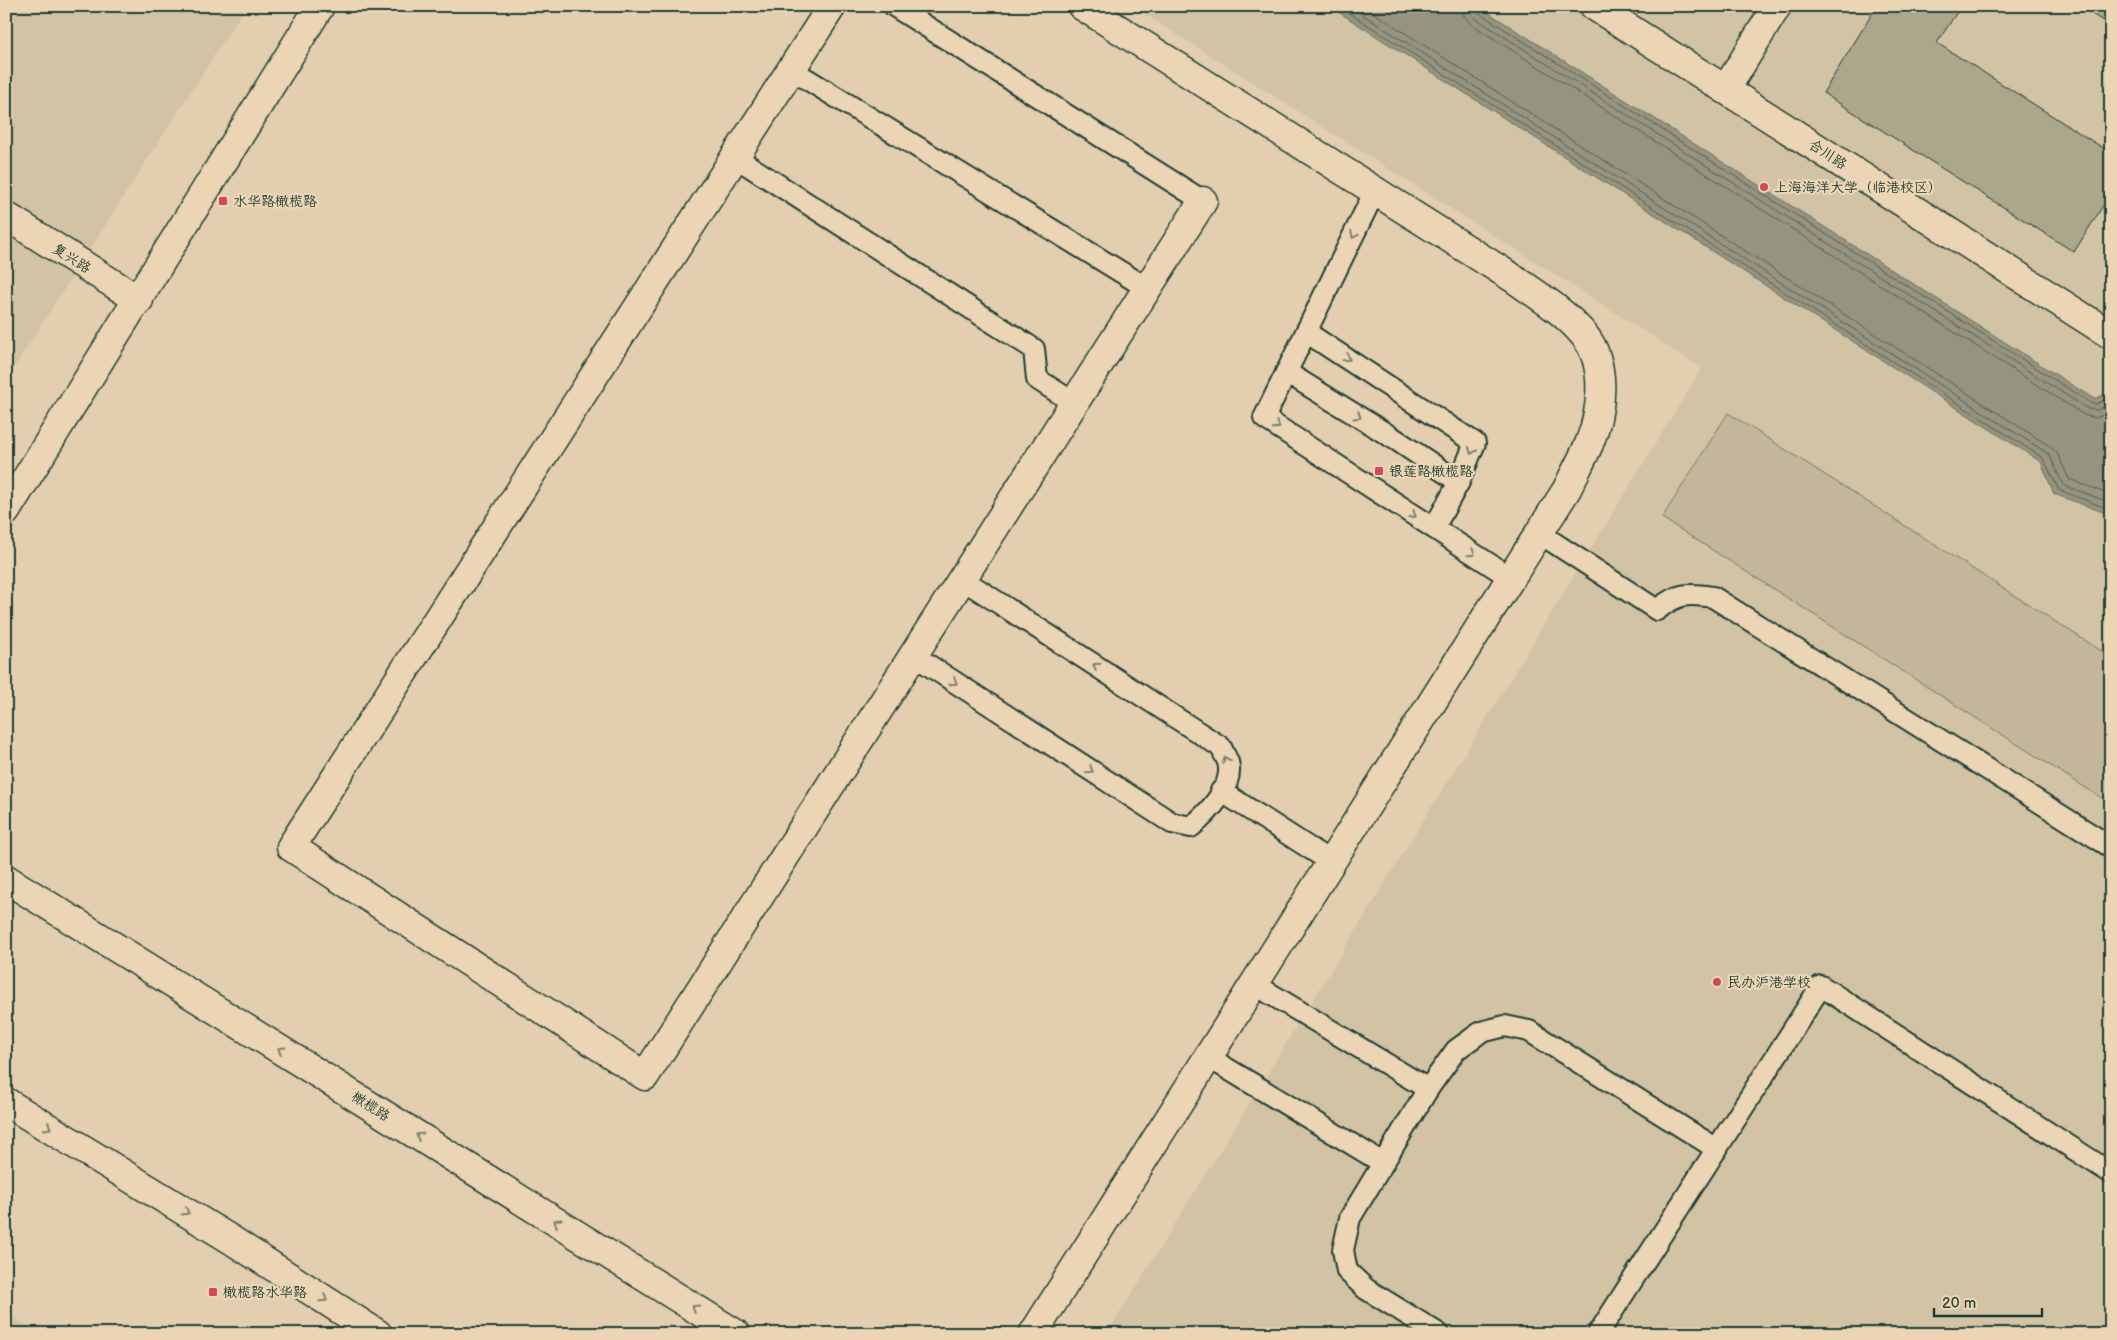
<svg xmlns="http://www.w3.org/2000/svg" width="2117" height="1340" viewBox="0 0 2117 1340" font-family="'Balsamiq Sans','LXGW WenKai TC',sans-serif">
	<rect width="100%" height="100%" fill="#e3cfaf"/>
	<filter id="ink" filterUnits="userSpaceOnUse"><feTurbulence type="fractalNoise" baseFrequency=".02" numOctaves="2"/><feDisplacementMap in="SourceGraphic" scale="10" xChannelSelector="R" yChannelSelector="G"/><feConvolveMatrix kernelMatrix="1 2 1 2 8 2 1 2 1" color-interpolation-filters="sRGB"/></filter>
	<g filter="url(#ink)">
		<g fill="#d2c3a4">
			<polygon points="6,6 246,6 6,380"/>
			<polygon points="1132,6 2111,6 2111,1334 1107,1334 1702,368"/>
			<polygon points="6,1313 41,1334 6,1334"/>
		</g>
		<polygon fill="#c3b69b" stroke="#717a68" points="1728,413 2111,657 2111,804 1662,518"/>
		<polygon fill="#96947f" stroke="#667161" points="1329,6 1478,6 2094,399 2111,392 2111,515 2054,494 2041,462"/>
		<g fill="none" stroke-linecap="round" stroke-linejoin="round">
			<g stroke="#4f6052" stroke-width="1">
				<polyline points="1338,6 2043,458 2059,490 2111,510"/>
				<polyline points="1349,6 2047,453 2051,458 2063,485 2111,503"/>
				<polyline points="1363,6 2051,447 2057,453 2069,479 2111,495"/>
				<polyline points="1462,6 1464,16 1471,24 2084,415 2096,418 2111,412"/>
				<polyline points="1469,6 1471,13 1475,18 2088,409 2097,410 2111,404"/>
				<polyline points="1476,6 1479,13 2091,403 2096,404 2111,397"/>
			</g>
		</g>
		<g fill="#aca68c" stroke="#1f3d34">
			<polygon points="1877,6 1961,6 1937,43 2111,153 2111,193 2074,252 1823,93"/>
			<polygon points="2079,6 2111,6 2111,26"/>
		</g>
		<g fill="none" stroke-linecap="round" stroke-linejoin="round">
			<defs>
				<g id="lane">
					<polyline points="894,6 1203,201"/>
					<polyline points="792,70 1147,288"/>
					<polyline points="735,157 1034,349 1037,379 1074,403"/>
					<polyline points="1375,191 1264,418 1511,578"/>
					<polyline points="1306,332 1475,443 1459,482"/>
					<polyline points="1286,372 1398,441 1459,482 1434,528"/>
					<path d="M1539,533L1657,610C1677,593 1688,593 1713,597L2111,847"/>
					<path d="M913,655L1172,823L1191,827C1207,814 1235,786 1228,762C1226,757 1223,752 1221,747L962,579"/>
					<polyline points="1221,791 1331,862"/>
					<polyline points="1254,984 1428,1089"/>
					<polyline points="1208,1057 1383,1163"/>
					<polyline points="1439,1334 1366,1289 1347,1271 1343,1250 1350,1218 1428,1089 1456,1050 1481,1032 1505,1026 1529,1031 1717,1149"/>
					<polyline points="1598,1334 1821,986 2111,1173"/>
				</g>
				<g id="street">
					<polyline points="832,6 291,847 645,1076 1203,201"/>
					<polyline points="1594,6 2111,335"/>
					<polyline points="1726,89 1777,6"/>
					<polyline points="6,216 139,300"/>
					<polyline points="6,511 320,6"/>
					<path d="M1033,1334L1567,489C1574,474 1582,460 1589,444C1602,412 1608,364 1584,335C1565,312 1540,297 1516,280L1082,6"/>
				</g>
				<g id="secondary">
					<polyline points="6,879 736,1334"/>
					<polyline points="6,1102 230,1239 378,1334"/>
				</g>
			</defs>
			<use href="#lane" stroke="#1f3d34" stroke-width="24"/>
			<use href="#street" stroke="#1f3d34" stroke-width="31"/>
			<use href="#secondary" stroke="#1f3d34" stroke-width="31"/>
			<use href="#lane" stroke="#ebd5b4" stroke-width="20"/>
			<use href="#street" stroke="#ebd5b4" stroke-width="28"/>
			<use href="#secondary" stroke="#ebd5b4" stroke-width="28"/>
		</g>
		<defs><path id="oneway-chevron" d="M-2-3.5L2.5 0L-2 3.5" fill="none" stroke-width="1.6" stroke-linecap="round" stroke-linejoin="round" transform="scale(1.25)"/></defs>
		<g stroke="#7b816e">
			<use href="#oneway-chevron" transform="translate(1354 235) rotate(116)"/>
			<use href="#oneway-chevron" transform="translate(1347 358) rotate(33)"/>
			<use href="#oneway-chevron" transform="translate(1358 416) rotate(32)"/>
			<use href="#oneway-chevron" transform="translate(1277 426) rotate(33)"/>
			<use href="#oneway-chevron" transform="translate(1472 451) rotate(112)"/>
			<use href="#oneway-chevron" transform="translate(1413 515) rotate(33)"/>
			<use href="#oneway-chevron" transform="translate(1472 553) rotate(33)"/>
			<use href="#oneway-chevron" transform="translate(1096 666) rotate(-147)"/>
			<use href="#oneway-chevron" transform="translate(954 682) rotate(33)"/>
			<use href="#oneway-chevron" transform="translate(1226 760) rotate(-107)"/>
			<use href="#oneway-chevron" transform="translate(1090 770) rotate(33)"/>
			<use href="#oneway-chevron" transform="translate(281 1050) rotate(-148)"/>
			<use href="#oneway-chevron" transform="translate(48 1127) rotate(31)"/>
			<use href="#oneway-chevron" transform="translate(419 1136) rotate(-148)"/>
			<use href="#oneway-chevron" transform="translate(186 1212) rotate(31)"/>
			<use href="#oneway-chevron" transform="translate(557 1222) rotate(-148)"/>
			<use href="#oneway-chevron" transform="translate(324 1299) rotate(33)"/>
			<use href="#oneway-chevron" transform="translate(695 1308) rotate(-148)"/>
		</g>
	</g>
	<g fill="#d1495b" stroke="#ebd5b4" stroke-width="2">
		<circle cx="1764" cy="187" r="5"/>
		<rect x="218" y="196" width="10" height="10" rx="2.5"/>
		<rect x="1374" y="466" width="10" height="10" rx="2.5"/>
		<circle cx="1717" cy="982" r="5"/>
		<rect x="208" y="1287" width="10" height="10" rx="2.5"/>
	</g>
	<g text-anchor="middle" stroke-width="4.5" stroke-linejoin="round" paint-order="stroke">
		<g font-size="14" fill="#1f3d34" stroke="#ebd5b4">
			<text transform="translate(1828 154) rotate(33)" y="5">合川路</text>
			<text transform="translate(72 258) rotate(32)" y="5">复兴路</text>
			<text transform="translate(371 1106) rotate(32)" y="5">橄榄路</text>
		</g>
		<g font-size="14" fill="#1f3d34" stroke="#ebd5b4" text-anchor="start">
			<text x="1774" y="192">上海海洋大学（临港校区）</text>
			<text x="233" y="206">水华路橄榄路</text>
			<text x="1389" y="476">银莲路橄榄路</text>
			<text x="1727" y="987">民办沪港学校</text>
			<text x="223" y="1297">橄榄路水华路</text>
		</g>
	</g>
	<rect width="2117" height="1340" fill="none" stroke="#ebd5b4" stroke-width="25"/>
	<rect x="12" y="12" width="2092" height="1315" fill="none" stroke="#1f3d34" stroke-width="2" filter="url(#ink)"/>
	<path d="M1934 1308v8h108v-8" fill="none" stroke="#1f3d34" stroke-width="2.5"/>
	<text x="1942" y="1308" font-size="15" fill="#1f3d34" stroke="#ebd5b4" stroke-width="4" paint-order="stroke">20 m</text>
</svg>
